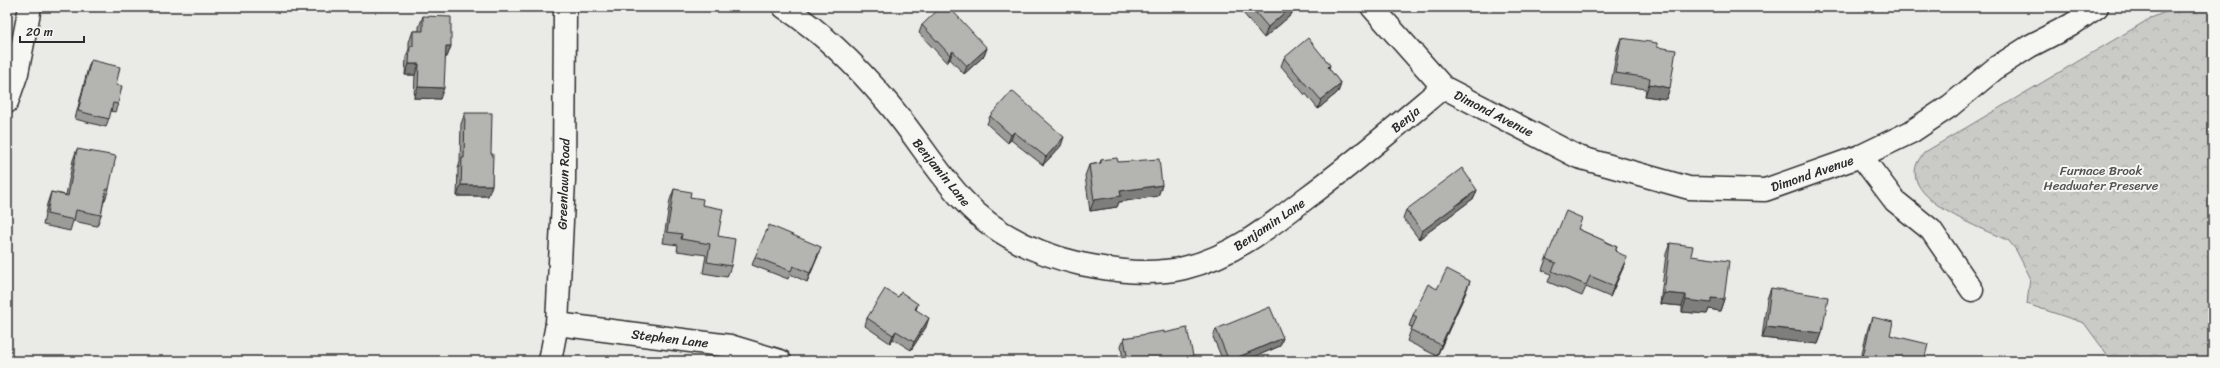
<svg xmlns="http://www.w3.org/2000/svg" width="2220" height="368" viewBox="0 0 2220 368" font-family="Sriracha,sans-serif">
	<defs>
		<pattern id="park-crowns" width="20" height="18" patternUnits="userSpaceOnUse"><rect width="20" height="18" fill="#cacac7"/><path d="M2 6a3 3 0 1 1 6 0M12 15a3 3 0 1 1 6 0" fill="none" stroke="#aeaeab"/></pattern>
	</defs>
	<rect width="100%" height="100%" fill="#eaeae6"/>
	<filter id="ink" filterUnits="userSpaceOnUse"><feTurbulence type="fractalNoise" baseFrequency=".025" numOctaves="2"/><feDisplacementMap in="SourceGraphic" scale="8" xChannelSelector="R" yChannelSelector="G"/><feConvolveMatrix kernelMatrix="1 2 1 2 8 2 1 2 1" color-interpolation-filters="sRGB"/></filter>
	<g filter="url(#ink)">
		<path fill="url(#park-crowns)" stroke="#7a7a79" d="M2177,7H2213V361H2112L2084,323L2027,304L2030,277L2016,250L2009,241C1981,228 1884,194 1925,152L2151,18Z"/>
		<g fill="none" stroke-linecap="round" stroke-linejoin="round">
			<defs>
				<g id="minor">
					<path d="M784,7C823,33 857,66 887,102C914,133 935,170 963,200C994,234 1037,254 1081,264C1116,271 1149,276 1184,268C1231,257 1268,228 1305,199C1353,164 1398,125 1443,87"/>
					<polyline points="1372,7 1443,87 1578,157 1689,188 1765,190 1861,156 1911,132 1950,106 1997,67 2030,46 2071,25 2097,7"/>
					<polyline points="7,102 17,73 30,7"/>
					<polyline points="1861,156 1895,201 1931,230 1972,290"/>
					<polyline points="557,324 730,346 780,361"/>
					<polyline points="550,361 557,324 564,180 565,7"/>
				</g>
			</defs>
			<use href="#minor" stroke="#2b2b2b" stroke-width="25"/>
			<use href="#minor" stroke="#f6f6f2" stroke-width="22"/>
		</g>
		<g fill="#9b9b98" stroke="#2b2b2b">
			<polygon points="1238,7 1294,7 1291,15 1264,38"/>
			<polygon points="423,16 451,46 447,57 445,57 440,99 414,98 415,75 405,75 406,57 409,49 409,42 413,31 419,31 419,27"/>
			<polygon points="922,25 987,48 984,56 964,74 950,59 947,63 919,33"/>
			<polygon points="1621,38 1657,47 1670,88 1666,99 1645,96 1646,89 1611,84 1617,49"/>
			<polygon points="1284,58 1330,65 1329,69 1341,84 1338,92 1318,109 1306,94 1305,95 1281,66"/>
			<polygon points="91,60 116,85 118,104 115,112 111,111 106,127 75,119 88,68"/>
			<polygon points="465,113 491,154 492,185 488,196 457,196 458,169 460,162 461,124"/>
			<polygon points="990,116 1061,146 1043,165 1011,140 1008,143 987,124"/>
			<polygon points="77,149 109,189 105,200 104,200 101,215 97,226 73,221 70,231 43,225 47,204 51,192 66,195 73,160"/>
			<polygon points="1101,160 1118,162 1162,185 1158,196 1119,202 1117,207 1090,211 1085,176 1089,165 1100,163"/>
			<polygon points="674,189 690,197 702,205 718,236 731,266 727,277 703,273 706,255 677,251 678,245 663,243 670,200"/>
			<polygon points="1477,190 1474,198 1419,239 1403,218 1406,210"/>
			<polygon points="1578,229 1617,247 1615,252 1623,268 1610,297 1586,287 1582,296 1548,282 1551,274 1542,270 1546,259"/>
			<polygon points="1670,243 1691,256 1724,299 1720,311 1709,309 1707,314 1682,312 1682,306 1660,304 1666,254"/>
			<polygon points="818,256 807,282 790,274 788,279 752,265 755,257"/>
			<polygon points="1771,288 1822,333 1818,344 1762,338 1767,299"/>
			<polygon points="1437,289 1466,292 1437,356 1407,341 1412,327 1409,326 1413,315"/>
			<polygon points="898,297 918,304 916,310 926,327 911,350 893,339 890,343 865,326 867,318"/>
			<polygon points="1872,317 1890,335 1924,361 1860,361 1868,328"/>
			<polygon points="1216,329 1280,346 1245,361 1223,361 1213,337"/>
			<polygon points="1164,333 1191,361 1123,361 1121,346 1124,338"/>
		</g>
		<g fill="#7e7e7c" stroke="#2b2b2b">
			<polygon points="1291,7 1294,7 1291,15 1264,38 1268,27"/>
			<polygon points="446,46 451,46 447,57 442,57"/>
			<polygon points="987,48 984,56 964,74 967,66"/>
			<polygon points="953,51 950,59 947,63 950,55"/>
			<polygon points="409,64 419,64 415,75 405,75"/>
			<polygon points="1341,84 1338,92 1318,109 1321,100"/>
			<polygon points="1649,84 1670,88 1666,99 1645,96"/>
			<polygon points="418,87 444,88 440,99 414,98"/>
			<polygon points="1014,132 1011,140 1008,143 1011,135"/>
			<polygon points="1064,137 1061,146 1043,165 1046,157"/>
			<polygon points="461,185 492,185 488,196 457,196"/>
			<polygon points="1162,185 1158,196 1119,202 1117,207 1090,211 1094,200 1120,191"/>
			<polygon points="1477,190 1474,198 1419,239 1422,231"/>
			<polygon points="821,247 818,256 807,282 810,273"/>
			<polygon points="1627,257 1623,268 1610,297 1614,286"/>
			<polygon points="1470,281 1466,292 1437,356 1441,345"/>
			<polygon points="1664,293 1686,295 1682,306 1660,304"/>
			<polygon points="1711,298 1724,299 1720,311 1709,309 1707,314 1682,312 1686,300"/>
			<polygon points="929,318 926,327 911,350 914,342"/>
			<polygon points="1766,327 1822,333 1818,344 1762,338"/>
			<polygon points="896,331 893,339 890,343 893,335"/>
			<polygon points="1283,338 1280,346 1245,361 1229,361"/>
			<polygon points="1193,356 1191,361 1166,361"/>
		</g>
		<g fill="#b4b4b1" stroke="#2b2b2b">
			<polygon points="941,7 949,7 987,48 967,66 953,51 950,55 922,25"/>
			<polygon points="1251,7 1291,7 1268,27"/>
			<polygon points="423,16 451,17 451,46 446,46 444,88 418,87 419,64 409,64 410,46 413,46 413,31 423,31"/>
			<polygon points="1308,38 1330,65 1328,67 1341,84 1321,100 1309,86 1308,87 1284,58"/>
			<polygon points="1621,38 1657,43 1657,47 1676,50 1670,88 1649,84 1650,78 1615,73"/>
			<polygon points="91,60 120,67 116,85 122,86 118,104 113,103 109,119 78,111"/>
			<polygon points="1012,91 1064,137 1046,157 1014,132 1011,135 990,116"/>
			<polygon points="465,113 492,113 491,154 493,154 492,185 461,185 462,158 464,158"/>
			<polygon points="77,149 116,156 109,189 106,189 101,215 76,210 74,220 47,214 51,192 68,196"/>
			<polygon points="1117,158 1118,162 1159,159 1162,185 1120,191 1121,196 1094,200 1089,165 1101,163 1101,160"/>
			<polygon points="1462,168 1477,190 1422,231 1406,210"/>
			<polygon points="674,189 691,192 690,197 703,199 702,205 723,209 718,236 735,239 731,266 707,262 710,244 681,239 682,234 667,232"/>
			<polygon points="1566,211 1582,218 1578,229 1605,241 1605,242 1617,247 1615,251 1627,257 1614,286 1590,276 1586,285 1552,271 1556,263 1546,259"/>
			<polygon points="769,225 821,247 810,273 793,266 791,271 755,257"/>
			<polygon points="1670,243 1693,246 1691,256 1729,261 1724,299 1711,298 1711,303 1686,300 1686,295 1664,293"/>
			<polygon points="1447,269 1470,281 1441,345 1411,330 1417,317 1413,315 1428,284 1437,289"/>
			<polygon points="1771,288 1828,297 1822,333 1766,327"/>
			<polygon points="885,289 898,297 901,292 918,304 915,309 929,318 914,342 896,331 893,335 867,318"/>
			<polygon points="1270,307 1283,338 1229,361 1216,329"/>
			<polygon points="1872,317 1893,322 1890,335 1928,344 1924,361 1862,361"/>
			<polygon points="1187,328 1193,356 1166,361 1128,361 1124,338 1164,331 1164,333"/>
		</g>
	</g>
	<g text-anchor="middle" stroke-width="4" stroke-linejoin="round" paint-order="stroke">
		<g font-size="13" fill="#2b2b2b" stroke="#f6f6f2">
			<text transform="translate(1494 113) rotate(27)" y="5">Dimond Avenue</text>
			<text transform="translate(1405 119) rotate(-40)" y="5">Benja</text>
			<text transform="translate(942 172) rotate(51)" y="5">Benjamin Lane</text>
			<text transform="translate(1812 173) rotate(-19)" y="5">Dimond Avenue</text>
			<text transform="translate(563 184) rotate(-88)" y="5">Greenlawn Road</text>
			<text transform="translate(1269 224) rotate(-34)" y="5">Benjamin Lane</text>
			<text transform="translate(670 338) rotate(7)" y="5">Stephen Lane</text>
		</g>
		<g font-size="13" fill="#535352" stroke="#f6f6f2">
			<text x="2101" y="175">Furnace Brook<tspan x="2101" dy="15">Headwater Preserve</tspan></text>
		</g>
	</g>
	<rect width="2220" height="368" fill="none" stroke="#f6f6f2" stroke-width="24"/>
	<rect x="12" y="12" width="2196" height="344" fill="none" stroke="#2b2b2b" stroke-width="1.5" filter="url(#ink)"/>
	<path d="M20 36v6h64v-6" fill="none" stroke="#2b2b2b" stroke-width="2"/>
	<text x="26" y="36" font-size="12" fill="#2b2b2b" stroke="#f6f6f2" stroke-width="3" paint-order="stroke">20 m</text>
</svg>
